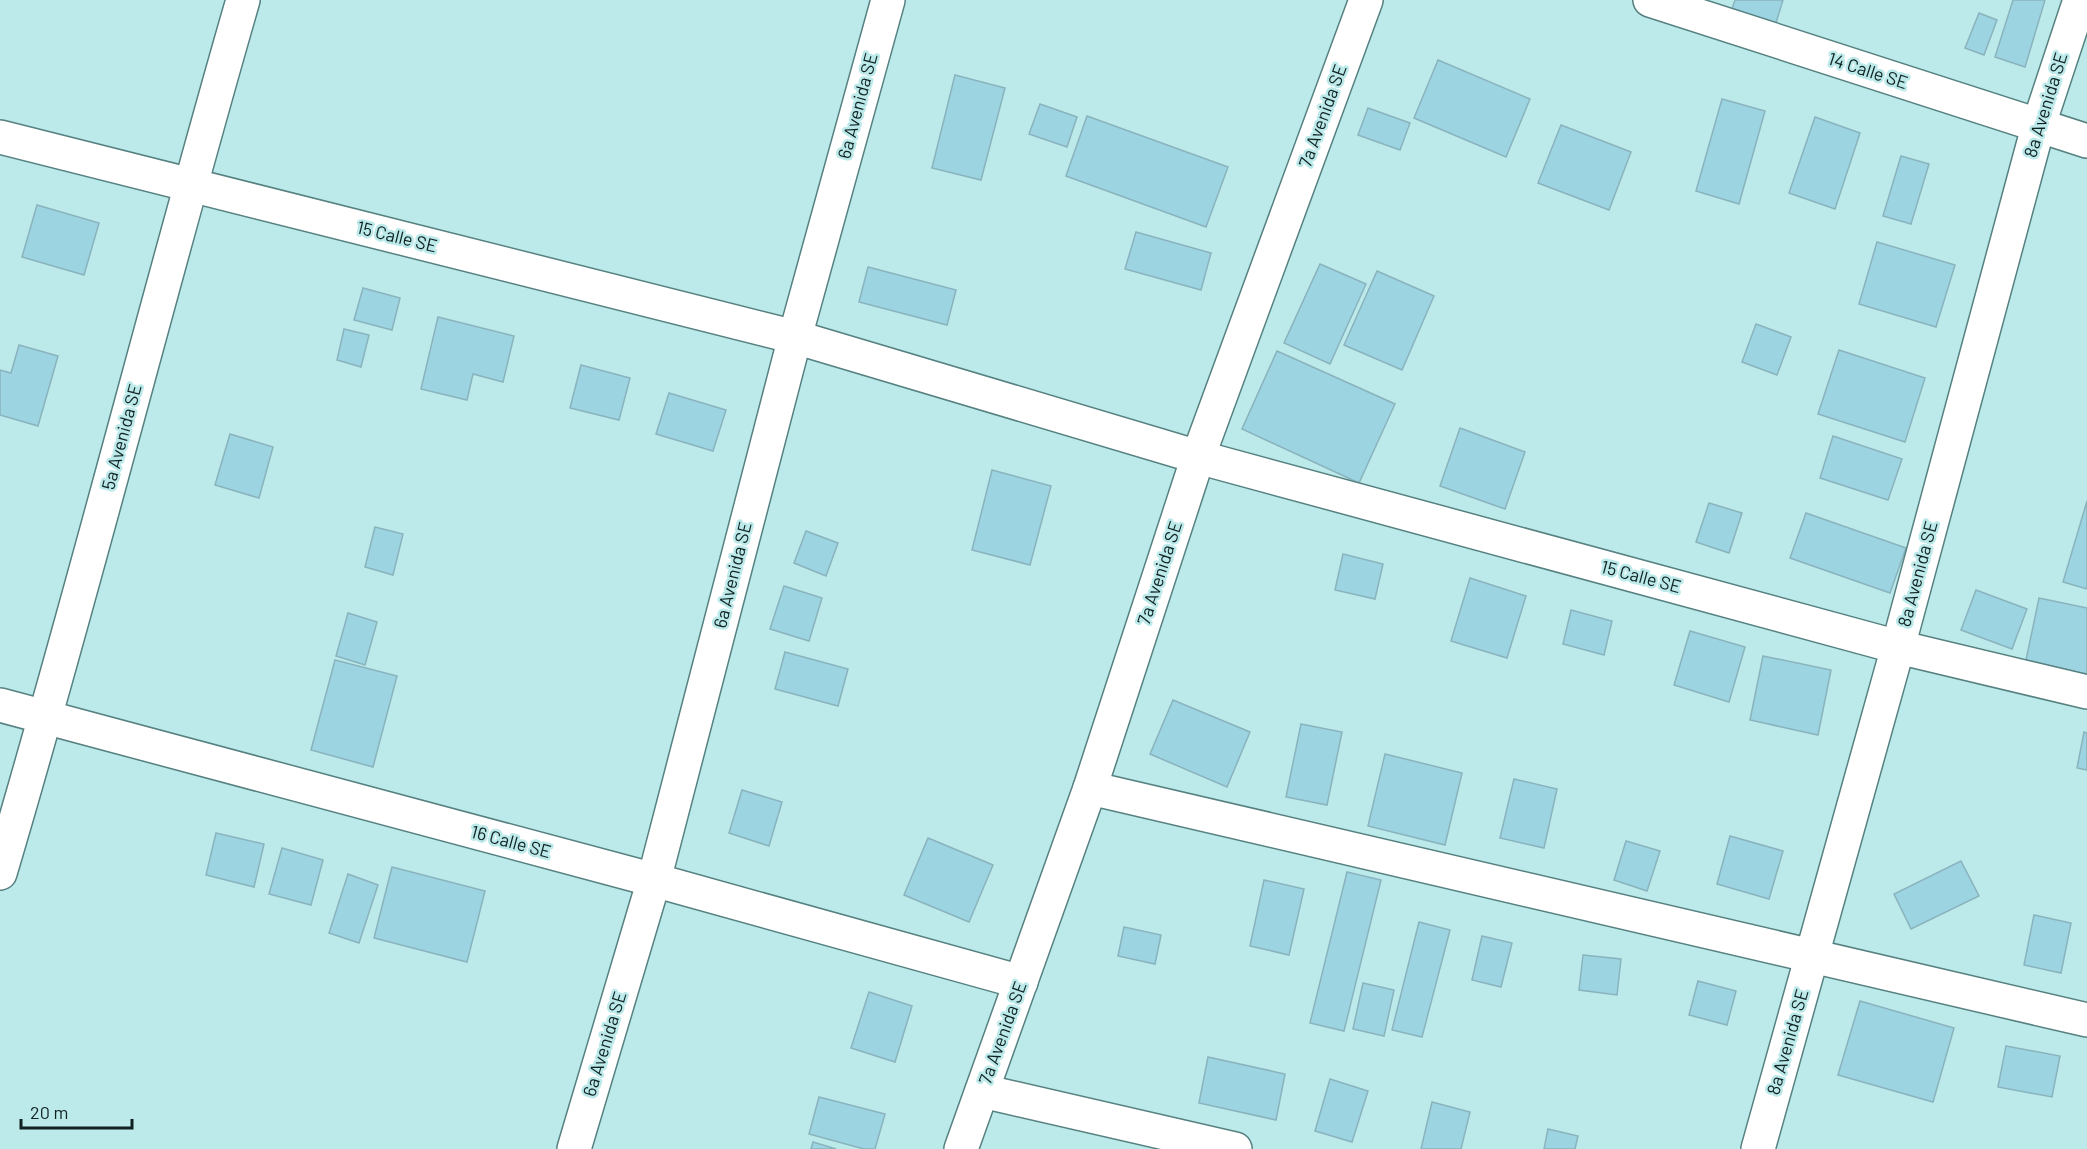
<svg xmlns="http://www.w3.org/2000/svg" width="2087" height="1149" viewBox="0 0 2087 1149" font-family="Barlow,sans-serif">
	<rect width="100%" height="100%" fill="#bce9e9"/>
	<g fill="#9dd4e2" stroke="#89b3bd" stroke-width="1.5">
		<polygon points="1735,0 1783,0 1775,26 1731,12"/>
		<polygon points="2013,0 2045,0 2025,67 1995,57"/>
		<polygon points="1979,13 1997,20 1984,55 1965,48"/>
		<polygon points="1438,60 1530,99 1506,157 1414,118"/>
		<polygon points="955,75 1005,88 981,180 932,168"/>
		<polygon points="1722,99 1765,111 1739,204 1696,191"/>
		<polygon points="1040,104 1077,117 1067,147 1029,134"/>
		<polygon points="1368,108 1410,123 1400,150 1358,135"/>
		<polygon points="1087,116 1228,167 1206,227 1066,176"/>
		<polygon points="1815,117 1860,133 1835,209 1789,193"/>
		<polygon points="1561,125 1631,152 1609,210 1538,183"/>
		<polygon points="1901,156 1929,164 1911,224 1883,216"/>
		<polygon points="37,205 99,223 84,275 22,257"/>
		<polygon points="1136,232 1211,253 1201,290 1125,269"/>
		<polygon points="1877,242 1955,265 1936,327 1859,304"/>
		<polygon points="1320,264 1366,284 1330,364 1284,343"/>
		<polygon points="868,267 956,290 947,325 859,302"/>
		<polygon points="1377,271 1434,296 1402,370 1344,345"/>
		<polygon points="363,288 400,298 392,330 354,320"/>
		<polygon points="438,317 514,336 503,382 473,374 467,400 421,389"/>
		<polygon points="1756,324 1791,337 1777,375 1742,362"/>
		<polygon points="344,329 369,335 361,367 337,360"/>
		<polygon points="19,345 58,356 38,426 0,415 0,370 11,373"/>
		<polygon points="1839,350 1925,378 1905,442 1818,414"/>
		<polygon points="1277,351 1395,404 1359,483 1242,429"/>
		<polygon points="581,365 630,378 619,420 570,408"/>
		<polygon points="669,393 726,410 713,451 656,434"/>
		<polygon points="1460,428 1525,452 1505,509 1440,486"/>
		<polygon points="230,434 273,447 259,498 215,485"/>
		<polygon points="1833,436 1902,459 1888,500 1820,478"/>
		<polygon points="992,470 1051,486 1030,565 972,550"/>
		<polygon points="2087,501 2087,589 2063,582"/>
		<polygon points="1709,503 1742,513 1729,553 1696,542"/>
		<polygon points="1806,513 1906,548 1890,593 1790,558"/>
		<polygon points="375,527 403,534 393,575 365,567"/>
		<polygon points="806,531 838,543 826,576 794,563"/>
		<polygon points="1343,554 1383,564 1375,599 1335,590"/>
		<polygon points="1470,578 1526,596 1507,658 1451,641"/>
		<polygon points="784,586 822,598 809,641 770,629"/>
		<polygon points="1976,590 2027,609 2012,649 1961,630"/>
		<polygon points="2039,598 2087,608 2087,674 2026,660"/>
		<polygon points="1571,610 1612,621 1604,655 1563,644"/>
		<polygon points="348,613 377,622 365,665 336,656"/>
		<polygon points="1690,631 1745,647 1729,702 1674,685"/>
		<polygon points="785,652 848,669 838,706 775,689"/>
		<polygon points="1763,656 1831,670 1818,735 1750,720"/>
		<polygon points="335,660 397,676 373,767 311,750"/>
		<polygon points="1173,700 1250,732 1227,787 1150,754"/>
		<polygon points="1301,724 1342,732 1327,805 1286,797"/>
		<polygon points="2084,732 2087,733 2087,770 2077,768"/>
		<polygon points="1385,754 1462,773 1445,845 1368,826"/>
		<polygon points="1514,779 1557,789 1544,848 1500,838"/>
		<polygon points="742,790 782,802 769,846 729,833"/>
		<polygon points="216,833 264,844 254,887 206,875"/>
		<polygon points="1730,836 1783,851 1769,899 1717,884"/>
		<polygon points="928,838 993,865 969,922 904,895"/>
		<polygon points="1626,841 1660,851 1647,891 1614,880"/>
		<polygon points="282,848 323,860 311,905 269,894"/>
		<polygon points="1961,861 1979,896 1911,929 1894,894"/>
		<polygon points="392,867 485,891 467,962 374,938"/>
		<polygon points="1347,872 1381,880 1344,1031 1310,1023"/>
		<polygon points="348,874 378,885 359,943 329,933"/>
		<polygon points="1264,880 1304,889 1289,955 1250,946"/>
		<polygon points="2034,915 2071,923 2061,973 2024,965"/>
		<polygon points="1419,922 1450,930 1422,1037 1392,1030"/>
		<polygon points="1124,927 1161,935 1155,964 1118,956"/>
		<polygon points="1482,936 1512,943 1501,987 1472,980"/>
		<polygon points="1583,955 1621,959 1617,995 1579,990"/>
		<polygon points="1698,981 1736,991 1727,1025 1689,1015"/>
		<polygon points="1363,983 1394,990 1384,1036 1353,1029"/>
		<polygon points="869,992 912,1006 895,1062 851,1048"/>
		<polygon points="1860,1001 1954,1028 1933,1102 1838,1075"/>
		<polygon points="2006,1046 2060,1056 2052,1097 1998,1087"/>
		<polygon points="1208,1057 1285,1074 1276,1120 1199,1103"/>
		<polygon points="1330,1079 1368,1091 1352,1142 1315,1131"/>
		<polygon points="819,1097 885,1114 875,1149 864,1149 809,1134"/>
		<polygon points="1432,1102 1470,1112 1461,1149 1421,1149"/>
		<polygon points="1548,1129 1578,1136 1575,1149 1544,1149"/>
		<polygon points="813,1142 836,1149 811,1149"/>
	</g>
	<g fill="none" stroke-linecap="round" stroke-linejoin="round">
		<defs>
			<g id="minor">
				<polyline points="1650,0 2087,141"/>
				<polyline points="0,137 795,337 1198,457 1898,647 2087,692"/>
				<polyline points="0,705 654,880 1021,982"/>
				<polyline points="1090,788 2087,1020"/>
				<path d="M0,873C86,584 159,290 243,0"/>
				<polyline points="982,1091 1235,1149"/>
				<polyline points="574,1149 654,880 795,337 888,0"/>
				<polyline points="961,1149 1090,788 1198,457 1366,0"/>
				<polyline points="1758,1149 1898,647 2038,127 2080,0"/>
			</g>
		</defs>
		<use href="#minor" stroke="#578181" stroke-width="36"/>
		<use href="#minor" stroke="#fff" stroke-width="33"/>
	</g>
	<g text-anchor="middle" stroke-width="5" stroke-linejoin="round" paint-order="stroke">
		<g font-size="18" fill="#102121" stroke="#bce9e9">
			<text transform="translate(1868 71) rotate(18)" y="6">14 Calle SE</text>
			<text transform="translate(2046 105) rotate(-73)" y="6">8a Avenida SE</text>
			<text transform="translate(858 106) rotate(-75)" y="6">6a Avenida SE</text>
			<text transform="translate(1323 116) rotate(-70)" y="6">7a Avenida SE</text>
			<text transform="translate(397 237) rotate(14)" y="6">15 Calle SE</text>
			<text transform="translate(122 437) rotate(-75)" y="6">5a Avenida SE</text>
			<text transform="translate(1160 573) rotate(-72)" y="6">7a Avenida SE</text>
			<text transform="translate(1918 574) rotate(-75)" y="6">8a Avenida SE</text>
			<text transform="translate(733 575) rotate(-76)" y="6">6a Avenida SE</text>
			<text transform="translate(1641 577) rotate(15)" y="6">15 Calle SE</text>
			<text transform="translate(511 842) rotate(15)" y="6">16 Calle SE</text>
			<text transform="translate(1003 1033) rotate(-70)" y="6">7a Avenida SE</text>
			<text transform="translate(1788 1042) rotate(-74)" y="6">8a Avenida SE</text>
			<text transform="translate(605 1044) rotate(-73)" y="6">6a Avenida SE</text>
		</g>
	</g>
	<path d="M21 1119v9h111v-9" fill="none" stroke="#102121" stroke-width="3"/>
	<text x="30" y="1119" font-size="18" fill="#102121" stroke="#bce9e9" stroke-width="4.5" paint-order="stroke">20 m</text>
</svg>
